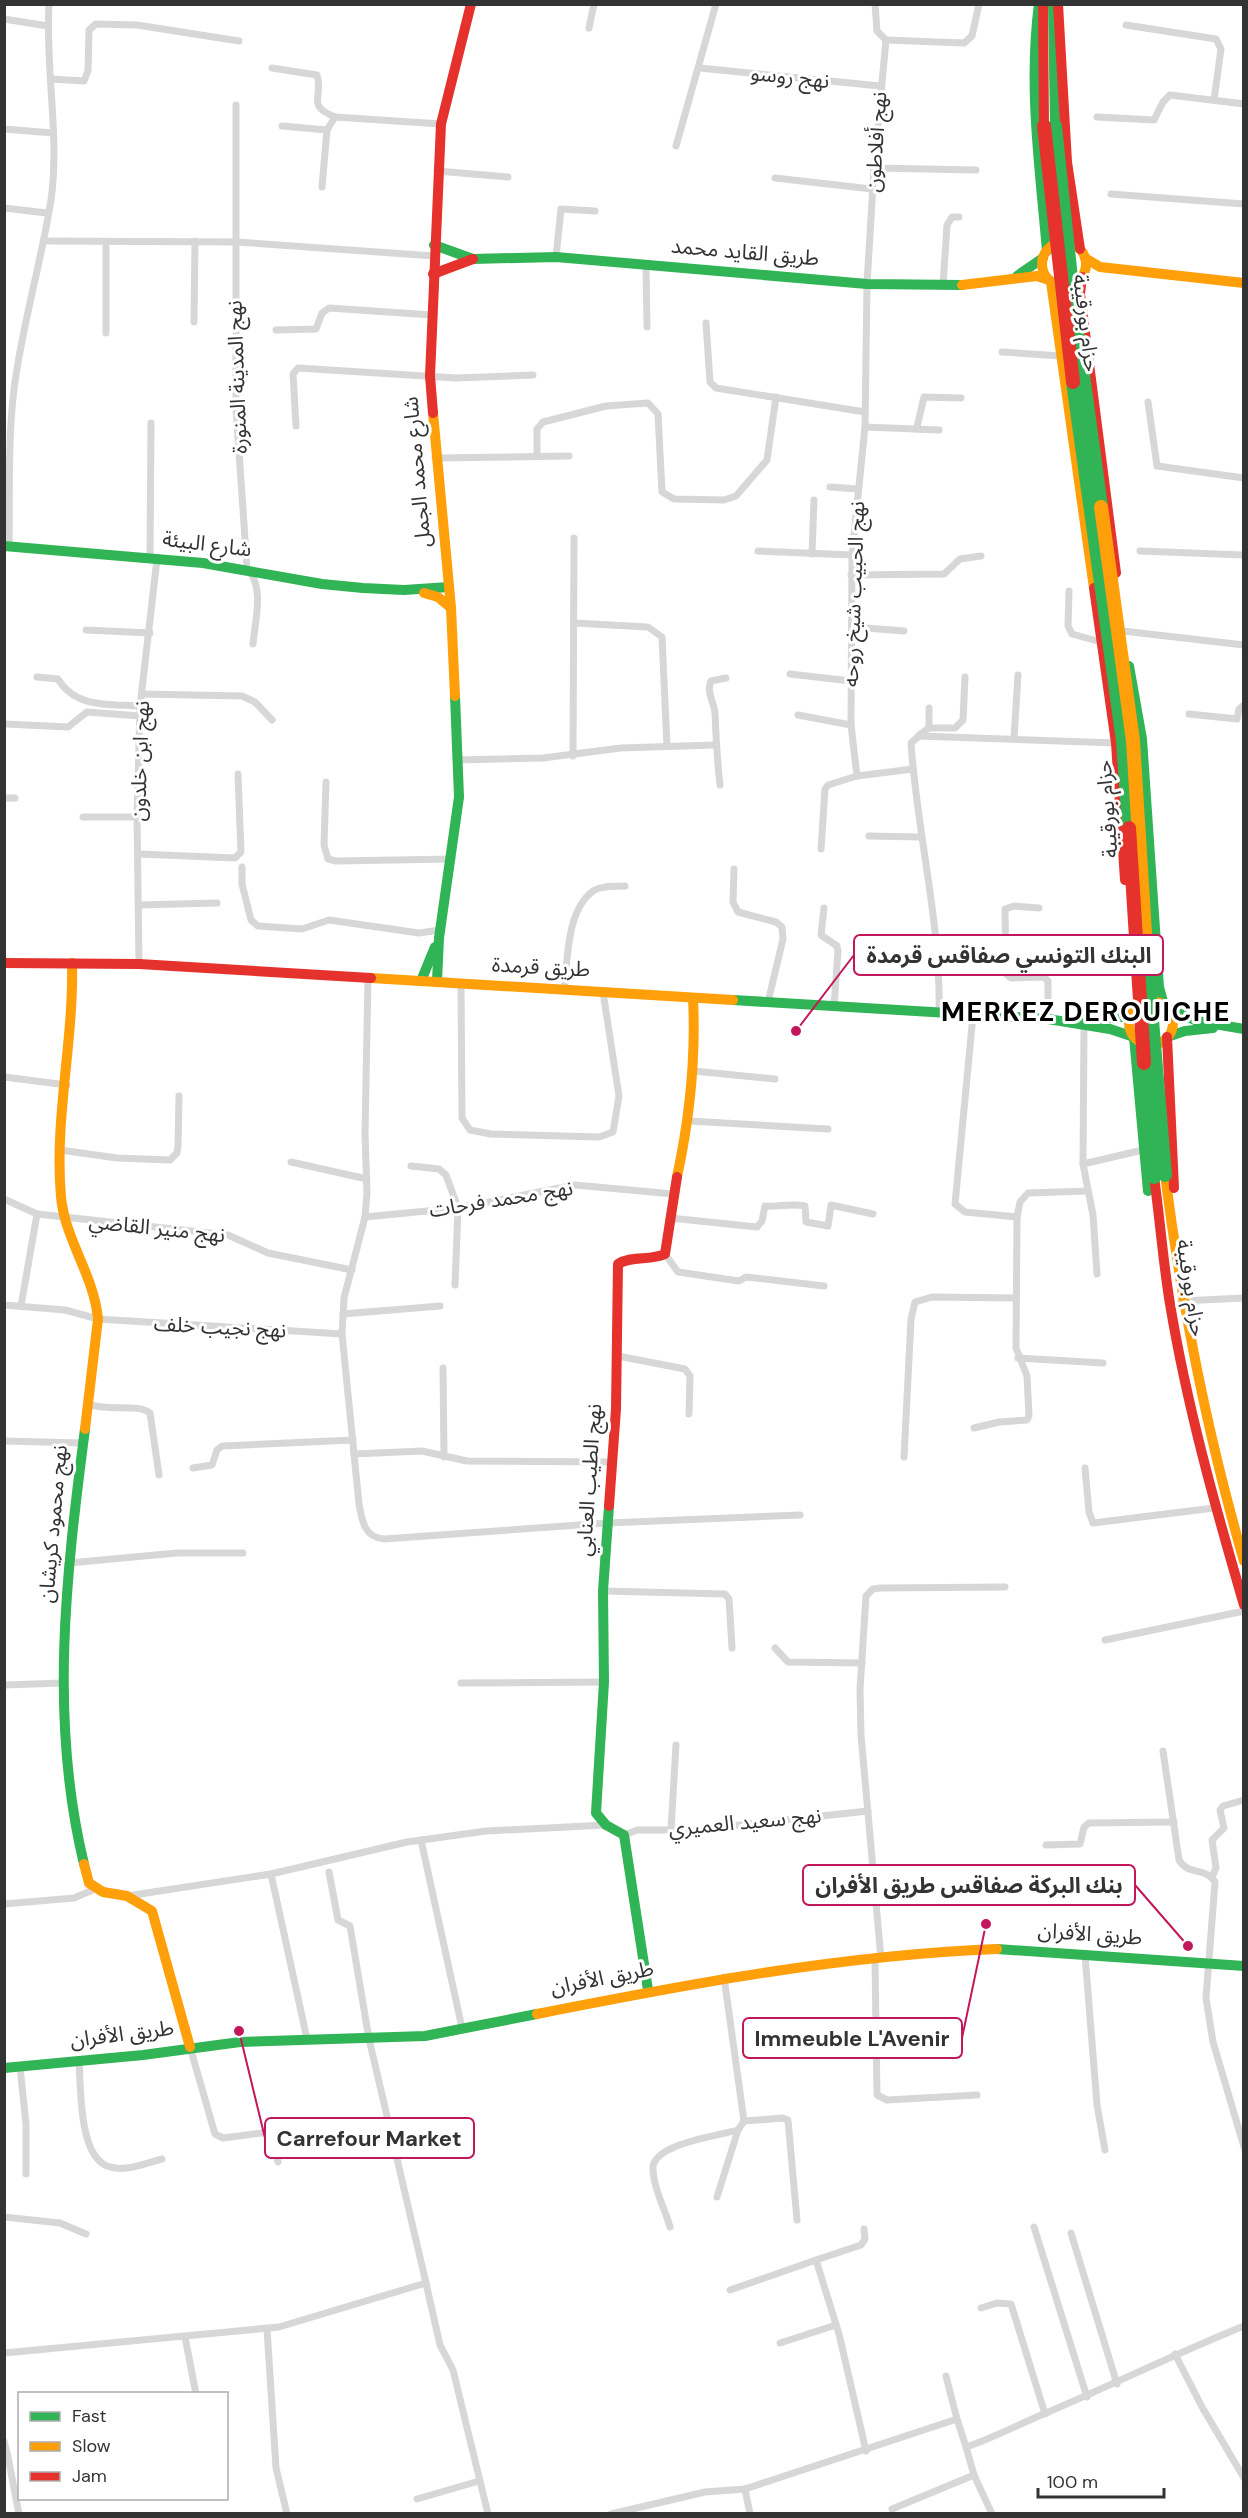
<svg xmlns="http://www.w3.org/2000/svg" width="1248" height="2518" viewBox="0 0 1248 2518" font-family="'DM Sans','Noto Sans Arabic',sans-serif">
	<rect width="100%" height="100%" fill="#fff"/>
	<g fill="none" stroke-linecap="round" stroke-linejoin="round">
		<g stroke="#d7d7d7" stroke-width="7">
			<polyline points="875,4 877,31 886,40 874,168 867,284 865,427 852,555 851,725 857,776 913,769"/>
			<polyline points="4,19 48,26"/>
			<polyline points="1126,25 1216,39 1221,49 1214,100"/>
			<polyline points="589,28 594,4"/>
			<polyline points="886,40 964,43 972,36 979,4"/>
			<path d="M272,68L317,75C324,97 305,105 335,117"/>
			<polyline points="700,68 880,86"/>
			<polyline points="51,79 84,81 88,71 89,30 96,24 137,25 239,41"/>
			<path d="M236,105V408L247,568C265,587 255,620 253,644"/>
			<polyline points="1097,117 1154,120 1163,102 1170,95 1244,104"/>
			<polyline points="282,126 327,130"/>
			<polyline points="4,129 53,133"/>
			<polyline points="676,146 716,4"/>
			<polyline points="874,168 976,170"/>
			<polyline points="437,171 508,177"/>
			<polyline points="775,178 872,189"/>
			<polyline points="322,187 327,130 335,117 441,124"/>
			<polyline points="1111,194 1244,204"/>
			<polyline points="4,208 47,213"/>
			<polyline points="44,241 237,242 434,256"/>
			<polyline points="556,257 561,209 595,211"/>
			<polyline points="646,265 647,327"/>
			<polyline points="943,286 947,225 952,217 959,217"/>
			<polyline points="194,322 195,241"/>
			<polyline points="706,323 710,382 716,388 865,412"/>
			<polyline points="276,330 316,329 322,313 329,308 432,315"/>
			<polyline points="106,333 106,242"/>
			<polyline points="1002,352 1061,356"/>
			<polyline points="1148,402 1157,466 1244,478"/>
			<polyline points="296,426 293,374 298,368 456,378 533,375"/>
			<polyline points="865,427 939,430"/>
			<polyline points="917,427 924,397 961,398"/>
			<polyline points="537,455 537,429 543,422 606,406 648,403 658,414 662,492 674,499 724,500 736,496 767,460 776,397"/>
			<polyline points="435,458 569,456"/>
			<polyline points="830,487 858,489"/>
			<path d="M9,546C10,488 7,426 17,369C26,312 42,257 51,200C60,135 45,69 49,4"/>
			<polyline points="758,551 852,555"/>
			<polyline points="1140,551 1243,555"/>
			<polyline points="812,554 814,500"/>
			<polyline points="150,558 151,423"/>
			<polyline points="851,575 944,574 960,559 981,556"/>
			<polyline points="1069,591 1068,626 1072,634 1101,642"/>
			<polyline points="574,623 648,627 662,637 667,746"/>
			<polyline points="853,627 904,631"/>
			<polyline points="86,630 150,633"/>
			<polyline points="1123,631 1244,645"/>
			<polyline points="790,674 851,681"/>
			<path d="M37,677L58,679C75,708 109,704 140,706"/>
			<polyline points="142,694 242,696 255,702 272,720"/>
			<polyline points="929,708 929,728"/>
			<polyline points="1189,714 1237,719 1239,709 1244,705"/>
			<polyline points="798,715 851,725"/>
			<polyline points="6,724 68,727 87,712 140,716"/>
			<polyline points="919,735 929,728 955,728 963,720 965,677"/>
			<polyline points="1014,738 1018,675"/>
			<polyline points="573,756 574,538"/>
			<polyline points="457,760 543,758 621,748 715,745"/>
			<polyline points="326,782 324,845 328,859 336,861 452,859"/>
			<path d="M720,785C717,760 716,737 715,713C714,702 706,692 711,681L726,678"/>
			<polyline points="4,798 15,798"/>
			<polyline points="83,817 137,817"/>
			<polyline points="869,836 921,837"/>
			<polyline points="821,849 825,789 828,785 857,776"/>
			<polyline points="139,854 235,858 241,852 238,774"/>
			<polyline points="242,867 242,884 251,920 258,926 302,929 329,920 419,933 440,930"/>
			<polyline points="734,869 733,902 738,912 776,922 782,927 783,939 768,1002"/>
			<polyline points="139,905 217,903"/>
			<polyline points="824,908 821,935 837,946 838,951 834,1007"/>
			<polyline points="1039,908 1014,906 1005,909 1006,974 1011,978 1044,977 1048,981 1048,1019"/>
			<polyline points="139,964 137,817 140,706 157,559"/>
			<path d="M368,977L365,1134L367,1193L365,1217L344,1298L342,1334L359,1504C362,1521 364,1537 384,1539L607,1523L800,1515"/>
			<polyline points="461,984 462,1118 470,1130 491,1134 599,1137 613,1132 619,1096 603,992"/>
			<path d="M564,990C568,960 566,911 593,891C602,885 615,887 625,886"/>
			<path d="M939,1012C941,922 917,833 911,743L919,736L1116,743"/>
			<polyline points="973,1015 955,1204 965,1212 1017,1217 1020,1202 1028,1193 1087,1191"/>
			<polyline points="1084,1026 1083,1164 1093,1215 1097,1274"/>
			<polyline points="694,1071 775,1079"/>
			<polyline points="4,1077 67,1085"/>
			<polyline points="689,1121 828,1129"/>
			<polyline points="60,1150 117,1158 170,1160 177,1153 178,1146 179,1096"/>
			<polyline points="291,1162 367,1179"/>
			<polyline points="1083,1164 1143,1150"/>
			<polyline points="411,1166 439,1169 446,1175 458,1208 455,1285"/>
			<polyline points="4,1199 37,1214"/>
			<polyline points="365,1217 458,1208 575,1185 673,1194"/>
			<path d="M670,1218L757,1227L762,1221L765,1206C779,1207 791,1203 805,1206L806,1222L828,1226L831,1205L873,1214"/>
			<polyline points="665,1254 678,1272 739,1281 746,1277 824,1286"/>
			<polyline points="1181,1301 1244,1298"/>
			<polyline points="4,1305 65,1310 98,1319 342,1334"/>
			<polyline points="21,1306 37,1214 228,1235 268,1253 352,1270"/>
			<polyline points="343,1314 440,1306"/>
			<polyline points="618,1356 685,1369 690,1376 689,1414"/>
			<polyline points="1018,1358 1103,1363"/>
			<polyline points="443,1368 444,1457"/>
			<path d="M88,1404C107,1412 138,1403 150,1413L159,1475"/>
			<polyline points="974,1428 999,1422 1027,1420 1029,1416 1027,1376 1016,1348 1017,1217"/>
			<polyline points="4,1441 82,1443"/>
			<polyline points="354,1454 422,1451 467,1461 612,1462"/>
			<polyline points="904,1457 911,1319 915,1302 932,1297 1016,1298"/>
			<polyline points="193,1468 212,1465 217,1450 222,1446 353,1440"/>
			<polyline points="1085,1468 1089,1512 1093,1523 1214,1508"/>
			<polyline points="69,1563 177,1553 243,1553"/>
			<polyline points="603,1591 725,1594 729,1599 732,1648"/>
			<polyline points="1105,1640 1244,1611"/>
			<polyline points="775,1648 788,1662 862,1663"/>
			<polyline points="461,1683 604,1682"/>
			<polyline points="4,1685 63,1683"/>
			<path d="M1163,1751L1179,1860C1188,1876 1207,1867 1215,1882L1206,1998L1213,2042L1244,2147"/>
			<polyline points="671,1830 676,1745"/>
			<polyline points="624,1835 637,1830 693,1830 868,1811"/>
			<polyline points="421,1840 462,2028"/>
			<polyline points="1046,1845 1080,1844 1084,1827 1089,1823 1174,1822"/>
			<polyline points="271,1874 307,2039"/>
			<polyline points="1212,1877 1216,1868 1212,1840 1224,1828 1220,1810 1223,1806 1244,1800"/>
			<polyline points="127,1896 271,1874 407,1842 486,1831 606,1825"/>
			<polyline points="4,1904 74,1898 95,1889"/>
			<polyline points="1085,1955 1097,2105 1105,2150"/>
			<polyline points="881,1959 861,1735 860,1689 866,1596 873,1589 880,1588 1005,1587"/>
			<polyline points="875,1960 877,2095 887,2100 977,2095"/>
			<polyline points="724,1977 744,2121 783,2118 788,2120 797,2220"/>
			<polyline points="190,2047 215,2134 223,2138 269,2132 278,2162"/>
			<path d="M79,2062C81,2089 79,2155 107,2166C124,2173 146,2163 162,2159"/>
			<polyline points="20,2067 26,2124 26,2174"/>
			<polyline points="717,2197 738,2130"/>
			<polyline points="4,2217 60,2223 86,2234"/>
			<path d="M670,2227C665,2209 653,2187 653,2168C653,2144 717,2136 738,2130L744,2121"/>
			<polyline points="1034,2227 1087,2397"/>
			<polyline points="1071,2233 1117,2384"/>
			<polyline points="816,2260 861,2245 865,2239 864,2229"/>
			<polyline points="426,2283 440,2345 453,2370 488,2514"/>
			<polyline points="730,2290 816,2260 839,2334 866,2451"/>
			<polyline points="981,2308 997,2303 1011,2304 1045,2414"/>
			<polyline points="267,2329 276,2468 287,2514"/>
			<polyline points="185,2337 196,2394"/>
			<polyline points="780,2343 836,2325"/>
			<polyline points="4,2353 279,2327 426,2283 369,2039 350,1926 338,1920 329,1872"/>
			<polyline points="1175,2354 1202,2407 1244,2478"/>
			<polyline points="946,2376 957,2419"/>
			<polyline points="4,2441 8,2457 4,2458"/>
			<polyline points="8,2457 19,2514"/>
			<polyline points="745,2489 750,2514"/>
			<polyline points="417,2499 479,2481"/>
			<polyline points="892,2509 974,2475"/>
			<polyline points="611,2514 705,2492 745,2489 957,2419 966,2447"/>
			<path d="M992,2514L974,2475L966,2447C994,2438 1019,2424 1046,2413C1112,2385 1177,2353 1244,2326"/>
		</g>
		<g stroke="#30b455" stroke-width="10">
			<path d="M1039,4C1028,87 1040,168 1047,251"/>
			<polyline points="1053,4 1055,126"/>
			<polyline points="434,245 473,259 556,257 867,284 962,285"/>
			<polyline points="1017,276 1043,258"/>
			<polyline points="4,546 203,563 322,584 363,588 404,590 449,587"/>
			<polyline points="1129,666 1142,739 1159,987 1164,1005"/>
			<polyline points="421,981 435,947"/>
			<polyline points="437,981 439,938 459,797 455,696"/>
			<polyline points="733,1000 1048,1019 1110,1029 1134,1037"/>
			<polyline points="1167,1008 1197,1021 1244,1029"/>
			<polyline points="1078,1021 1122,1017 1132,1011"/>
			<polyline points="1134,1037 1148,1191"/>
			<polyline points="1167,1037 1185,1031 1213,1028"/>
			<polyline points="609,1506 603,1591 604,1682 596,1813 606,1825 624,1835 648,1990"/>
			<path d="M84,1864C49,1720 66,1575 85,1429"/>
			<polyline points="997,1949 1244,1966"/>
			<polyline points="4,2068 143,2055 240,2042 425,2036 537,2014"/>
		</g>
		<g stroke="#ff9f0a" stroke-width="10">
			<circle cx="1064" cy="264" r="22"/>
			<polyline points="1085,258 1100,267 1244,283"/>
			<polyline points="1051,282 1094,588"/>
			<polyline points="962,285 1037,276 1049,280"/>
			<polyline points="433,413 451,608 455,696"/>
			<polyline points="424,593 438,597 451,608"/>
			<path d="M72,963C74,1041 54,1119 61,1197C65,1240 94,1275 98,1319L85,1429"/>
			<polyline points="371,978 733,1000"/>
			<circle cx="1151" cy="1023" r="22"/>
			<path d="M1165,1175C1182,1306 1207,1434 1244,1561"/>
			<path d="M677,1177C690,1117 696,1060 693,998"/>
			<polyline points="84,1864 89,1883 103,1892 127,1896 152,1911 190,2047"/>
			<path d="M537,2014C689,1984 842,1955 997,1949"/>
		</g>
		<g stroke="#e5322d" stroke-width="10">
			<polyline points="1043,4 1044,126"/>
			<polyline points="1058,4 1067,162 1080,249"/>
			<polyline points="433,274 473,259"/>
			<polyline points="1082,277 1080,294 1116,573"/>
			<polyline points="433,413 430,376 441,124 471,4"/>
			<polyline points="1094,588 1116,743 1125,880"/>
			<polyline points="4,963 139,964 371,978"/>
			<polyline points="1167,1037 1174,1188"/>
			<path d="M1154,1177C1160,1219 1163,1262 1170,1304C1187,1406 1215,1506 1244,1605"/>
			<path d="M609,1506L616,1409L618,1264C632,1255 650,1261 665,1254L677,1177"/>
		</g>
		<g stroke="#30b455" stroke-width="14">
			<polyline points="1055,126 1075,316 1101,507"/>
			<polyline points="1073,382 1123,741 1129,828"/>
			<polyline points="1146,949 1165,1175"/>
			<polyline points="1144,1063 1154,1177"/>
		</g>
		<polyline stroke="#ff9f0a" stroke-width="14" points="1101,507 1133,741 1146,949"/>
		<g stroke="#e5322d" stroke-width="14">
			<polyline points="1044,126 1073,382"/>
			<polyline points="1129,828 1144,1063"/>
		</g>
	</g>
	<g text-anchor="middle" stroke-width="6" stroke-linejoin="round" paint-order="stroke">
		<g font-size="21" fill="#333" stroke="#fff">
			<text transform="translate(790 77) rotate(6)" y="7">نهج روسو</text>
			<text transform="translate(876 142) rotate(-86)" y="7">نهج أفلاطون</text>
			<text transform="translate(745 252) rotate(5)" y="7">طريق القايد محمد</text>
			<text transform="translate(1086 323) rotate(83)" y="7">حزام بورقيبة</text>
			<text transform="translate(237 377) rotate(-92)" y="7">نهج المدينة المنورة</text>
			<text transform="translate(417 472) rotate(-95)" y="7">شارع محمد الجمل</text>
			<text transform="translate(207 544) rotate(7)" y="7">شارع البيئة</text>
			<text transform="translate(854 594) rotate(-88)" y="7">نهج الحبيب شيخ روحه</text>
			<text transform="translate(140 761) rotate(-88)" y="7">نهج ابن خلدون</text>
			<text transform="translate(1107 809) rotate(-94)" y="7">حزام بورقيبة</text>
			<text transform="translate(541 967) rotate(3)" y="7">طريق قرمدة</text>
			<text transform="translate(501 1199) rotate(-9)" y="7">نهج محمد فرحات</text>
			<text transform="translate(157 1228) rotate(6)" y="7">نهج منير القاضي</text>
			<text transform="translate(1191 1288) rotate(81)" y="7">حزام بورقيبة</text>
			<text transform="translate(220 1327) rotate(3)" y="7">نهج نجيب خلف</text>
			<text transform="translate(589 1480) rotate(-86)" y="7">نهج الطيب العنابي</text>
			<text transform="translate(53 1524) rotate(-85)" y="7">نهج محمود كريشان</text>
			<text transform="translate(745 1822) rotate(-5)" y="7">نهج سعيد العميري</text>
			<text transform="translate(1090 1934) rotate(4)" y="7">طريق الأفران</text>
			<text transform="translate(602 1978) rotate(-11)" y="7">طريق الأفران</text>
			<text transform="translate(122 2034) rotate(-7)" y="7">طريق الأفران</text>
		</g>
		<g font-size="27" font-weight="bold" letter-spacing="1.5" fill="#000" stroke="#fff">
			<text x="1086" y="1021">MERKEZ DEROUICHE</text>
		</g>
	</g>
	<path fill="none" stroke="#c2185b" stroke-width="2" d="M796 1031L854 955M1188 1946L1135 1885M986 1924L962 2038M239 2031L265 2138"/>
	<g fill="#c2185b" stroke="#fff" stroke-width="2">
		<circle cx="796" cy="1031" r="6"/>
		<circle cx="1188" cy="1946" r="6"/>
		<circle cx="986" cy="1924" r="6"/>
		<circle cx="239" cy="2031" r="6"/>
	</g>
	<g fill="#fff" stroke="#c2185b" stroke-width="2">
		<rect x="854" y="935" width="309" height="40" rx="6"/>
		<rect x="803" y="1865" width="332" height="40" rx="6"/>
		<rect x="743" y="2018" width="219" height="40" rx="6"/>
		<rect x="265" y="2118" width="209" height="40" rx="6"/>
	</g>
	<g font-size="22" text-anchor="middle" font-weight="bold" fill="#333">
		<text x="1009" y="963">البنك التونسي صفاقس قرمدة</text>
		<text x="969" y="1893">بنك البركة صفاقس طريق الأفران</text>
		<text x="852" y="2046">Immeuble L'Avenir</text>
		<text x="369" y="2146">Carrefour Market</text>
	</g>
	<rect width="1248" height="2518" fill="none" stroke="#333333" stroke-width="12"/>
	<rect x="18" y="2392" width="210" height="108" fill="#ffffff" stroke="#adadad" stroke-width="1.5"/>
	<rect x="30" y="2412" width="30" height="9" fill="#30b455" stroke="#adadad" stroke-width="1.5"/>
	<text x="72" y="2422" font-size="18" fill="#333333">Fast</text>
	<rect x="30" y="2442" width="30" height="9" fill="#ff9f0a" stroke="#adadad" stroke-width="1.5"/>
	<text x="72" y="2452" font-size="18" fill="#333333">Slow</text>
	<rect x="30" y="2472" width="30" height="9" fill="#e5322d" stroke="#adadad" stroke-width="1.5"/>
	<text x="72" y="2482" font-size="18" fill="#333333">Jam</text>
	<path d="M1038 2488v9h126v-9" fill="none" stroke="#333333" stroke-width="3"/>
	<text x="1047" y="2488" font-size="18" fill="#333333" stroke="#ffffff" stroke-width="4.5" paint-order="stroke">100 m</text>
</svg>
